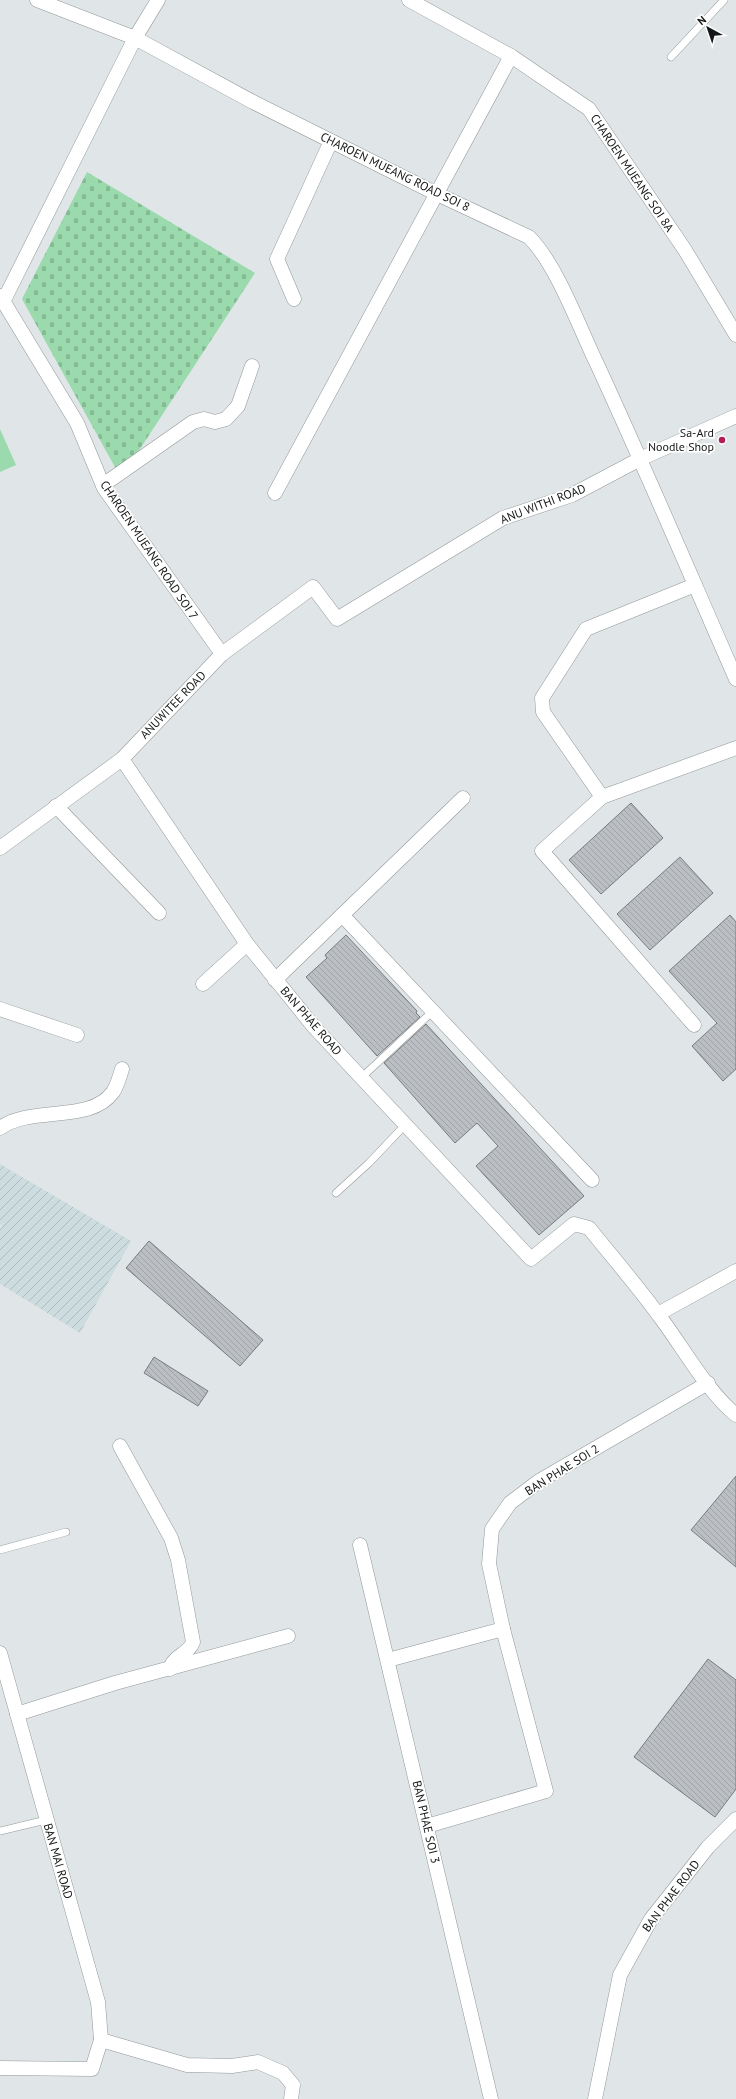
<svg xmlns="http://www.w3.org/2000/svg" width="736" height="2099" viewBox="0 0 736 2099" font-family="'PT Sans',sans-serif">
	<defs>
		<pattern id="industrial-furrows" width="10" height="10" patternUnits="userSpaceOnUse"><rect width="10" height="10" fill="#cddcdf"/><path d="M-1 1l2-2M0 10L10 0M9 11l2-2" fill="none" stroke="#afbcbf"/></pattern>
		<pattern id="cemetery-stones" width="16" height="16" patternUnits="userSpaceOnUse"><rect width="16" height="16" fill="#9adaad"/><path d="M2 7V4a2 2 0 0 1 4 0v3zM10 15v-3a2 2 0 0 1 4 0v3z" fill="#84ba94"/></pattern>
		<pattern id="building-back-hatch" width="6" height="6" patternUnits="userSpaceOnUse"><rect width="6" height="6" fill="#bbbfc3"/><path d="M-1 5l2 2M0 0l6 6M5-1l2 2" fill="none" stroke="#a0a3a7"/></pattern>
	</defs>
	<rect width="100%" height="100%" fill="#e0e6e8"/>
	<polygon fill="url(#industrial-furrows)" points="0,1164 131,1241 80,1333 0,1284 0,1229 2,1226 0,1224"/>
	<polygon fill="url(#cemetery-stones)" points="87,172 255,273 121,478 22,299"/>
	<polygon fill="#9adaad" points="0,429 16,465 0,472"/>
	<g fill="url(#building-back-hatch)" stroke="#777b7e">
		<polygon points="631,803 663,838 601,894 569,860"/>
		<polygon points="680,857 713,893 650,950 617,914"/>
		<polygon points="730,915 736,922 736,1069 723,1081 692,1046 717,1023 669,971"/>
		<polygon points="346,935 417,1011 416,1013 420,1017 377,1056 306,977 327,958 325,955"/>
		<polygon points="426,1024 584,1196 539,1235 476,1166 498,1146 477,1123 455,1143 384,1063"/>
		<polygon points="149,1241 263,1340 240,1366 126,1268"/>
		<polygon points="154,1357 208,1391 198,1406 144,1373"/>
		<polygon points="736,1476 736,1567 691,1530"/>
		<polygon points="708,1659 736,1680 736,1789 715,1817 634,1757"/>
	</g>
	<g fill="none" stroke-linecap="round" stroke-linejoin="round">
		<defs>
			<g id="lane">
				<polyline points="671,57 724,0"/>
				<polyline points="361,1078 433,1011"/>
				<polyline points="336,1193 369,1163 405,1125"/>
				<polyline points="0,1550 66,1532"/>
				<polyline points="0,1831 46,1820"/>
			</g>
			<g id="street">
				<path d="M37,0L135,38L253,102L435,193L529,237C557,265 579,327 597,364C645,468 690,574 736,679"/>
				<polyline points="409,0 511,56 589,109 685,250 736,335"/>
				<polyline points="0,296 77,423 104,488 222,654"/>
				<polyline points="294,299 277,259 331,141"/>
				<polyline points="4,300 135,38 158,0"/>
				<polyline points="103,485 193,422 204,419 215,422 226,419 238,406 252,366"/>
				<polyline points="275,493 511,56"/>
				<path d="M122,759L247,944L314,1027L531,1259L574,1224L589,1228C614,1259 640,1289 663,1321C685,1351 708,1392 736,1415"/>
				<polyline points="602,797 736,748"/>
				<polyline points="56,806 159,913"/>
				<polyline points="0,848 122,759 222,654 313,587 337,619 503,518 572,495 640,459 736,416"/>
				<polyline points="342,915 592,1180"/>
				<polyline points="275,980 463,798"/>
				<polyline points="203,984 247,944"/>
				<polyline points="0,1009 77,1035"/>
				<polyline points="694,1025 542,851 602,797 543,712 542,698 586,629 695,585"/>
				<path d="M0,1128C32,1105 90,1124 113,1092C117,1086 120,1076 122,1069"/>
				<polyline points="658,1314 736,1271"/>
				<path d="M120,1446L171,1538L178,1560L193,1642C189,1654 173,1656 170,1669"/>
				<polyline points="360,1545 491,2099"/>
				<polyline points="0,1653 98,2002 101,2040 92,2069 0,2068"/>
				<polyline points="388,1660 503,1629"/>
				<polyline points="17,1714 115,1683 288,1636"/>
				<polyline points="427,1826 546,1791 503,1629 489,1564 492,1529 510,1503 539,1481 708,1383"/>
				<polyline points="101,2040 187,2065 232,2066 258,2062 283,2073 293,2085 291,2099"/>
				<polyline points="595,2099 620,1975 651,1919 708,1847 736,1819"/>
			</g>
		</defs>
		<use href="#lane" stroke="#929899" stroke-width="8"/>
		<use href="#street" stroke="#929899" stroke-width="15"/>
		<use href="#lane" stroke="#fff" stroke-width="7"/>
		<use href="#street" stroke="#fff" stroke-width="14"/>
	</g>
	<circle fill="#af1f55" stroke="#fff" stroke-width="1.5" cx="722" cy="440" r="4"/>
	<g text-anchor="middle" stroke-width="3.5" stroke-linejoin="round" paint-order="stroke">
		<g font-size="12" fill="#151717" stroke="#fff">
			<text transform="translate(395 172) rotate(26)" y="4">CHAROEN MUEANG ROAD SOI 8</text>
			<text transform="translate(632 173) rotate(56)" y="4">CHAROEN MUEANG SOI 8A</text>
			<text transform="translate(543 504) rotate(-21)" y="4">ANU WITHI ROAD</text>
			<text transform="translate(149 550) rotate(56)" y="4">CHAROEN MUEANG ROAD SOI 7</text>
			<text transform="translate(173 705) rotate(-46)" y="4">ANUWITEE ROAD</text>
			<text transform="translate(311 1021) rotate(49)" y="4">BAN PHAE ROAD</text>
			<text transform="translate(562 1470) rotate(-32)" y="4">BAN PHAE SOI 2</text>
			<text transform="translate(426 1822) rotate(77)" y="4">BAN PHAE SOI 3</text>
			<text transform="translate(58 1861) rotate(74)" y="4">BAN MAI ROAD</text>
			<text transform="translate(671 1896) rotate(-53)" y="4">BAN PHAE ROAD</text>
		</g>
		<g font-size="12" fill="#151717" stroke="#fff" text-anchor="end">
			<text x="714" y="437">Sa-Ard<tspan x="714" dy="14">Noodle Shop</tspan></text>
		</g>
	</g>
	<g transform="translate(708 28) rotate(320)" stroke="#ffffff" stroke-width="3" paint-order="stroke">
	<path d="M0-3L7 15L0 10L-7 15Z" fill="#151717"/>
	<text y="-6" font-size="11" font-weight="bold" text-anchor="middle" fill="#151717">N</text>
	</g>
</svg>
